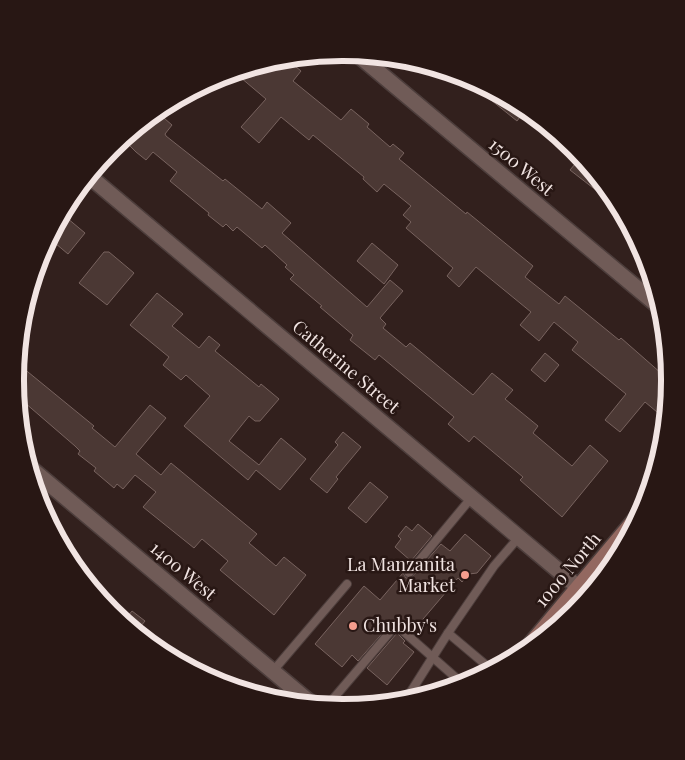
<svg xmlns="http://www.w3.org/2000/svg" width="685" height="760" viewBox="0 0 685 760" font-family="'Playfair Display',serif">
	<rect width="100%" height="100%" fill="#32201d"/>
	<g fill="#4b3834" stroke="#78635f">
		<polygon points="280,59 287,65 290,62 301,71 293,81 341,120 351,109 369,124 367,127 390,147 393,144 404,153 399,159 466,214 467,212 533,266 525,277 559,304 565,296 619,340 621,338 670,381 668,398 657,412 645,402 620,432 605,420 626,394 572,350 578,342 554,322 539,341 520,325 531,312 476,267 459,287 447,276 453,268 406,228 411,222 403,215 411,206 384,184 377,192 363,179 364,177 313,135 309,140 281,117 259,143 241,127 266,99 234,72"/>
		<polygon points="485,86 525,108 526,109 517,121 481,92"/>
		<polygon points="157,112 172,125 165,134 166,136 223,181 225,179 262,209 267,202 291,223 282,233 367,307 390,280 403,291 380,318 386,324 383,328 406,347 410,343 473,395 492,373 513,390 505,399 538,426 533,433 572,466 590,445 608,461 562,517 520,480 523,477 474,436 469,442 448,424 454,417 379,355 375,360 350,340 353,335 320,307 322,306 290,279 294,275 285,267 287,265 265,245 262,248 237,227 233,231 226,224 223,227 208,215 209,213 170,181 177,172 153,152 146,160 136,152 129,145"/>
		<polygon points="581,157 611,193 606,198 570,170"/>
		<polygon points="67,218 85,233 68,254 49,238 62,220 64,222"/>
		<polygon points="372,243 398,265 384,284 357,261"/>
		<polygon points="104,252 109,252 134,273 107,305 79,283"/>
		<polygon points="157,293 183,314 172,326 199,348 209,336 220,345 215,351 259,387 261,384 279,399 260,421 255,421 249,416 229,441 259,465 281,438 306,459 280,490 256,470 248,480 184,426 210,396 186,375 181,380 163,365 169,357 130,325"/>
		<polygon points="545,353 559,365 545,382 531,370"/>
		<polygon points="17,363 94,426 92,428 115,447 150,405 166,418 136,454 161,475 171,463 257,534 249,543 276,566 284,557 306,575 274,615 220,570 228,561 202,539 194,548 143,507 156,492 135,475 123,489 117,484 114,488 94,471 96,468 78,454 80,451 75,446 17,396 15,380"/>
		<polygon points="343,432 361,447 336,477 338,479 327,493 310,479 338,445 335,442"/>
		<polygon points="370,482 388,497 366,523 348,508"/>
		<polygon points="418,524 432,536 411,561 395,547 401,539 398,536 406,526 412,531"/>
		<polygon points="465,534 491,556 477,573 469,574 462,582 458,578 412,632 399,620 394,620 358,661 352,655 342,667 315,644 364,586 380,600 403,573 406,578 411,578 441,544 450,551"/>
		<polygon points="132,611 145,621 136,632 123,622"/>
		<polygon points="397,633 405,641 403,643 414,652 387,685 367,668"/>
	</g>
	<g fill="none" stroke-linecap="round" stroke-linejoin="round">
		<defs>
			<g id="lane">
				<polyline points="409,573 472,497"/>
				<polyline points="492,670 448,633 494,566 519,537"/>
				<polyline points="273,671 347,584"/>
				<polyline points="405,701 448,633"/>
				<polyline points="327,706 396,625 463,684"/>
			</g>
			<g id="street">
				<polyline points="357,54 662,309"/>
				<polyline points="89,176 578,587"/>
				<polyline points="28,466 313,705"/>
			</g>
			<polyline id="secondary" points="523,653 643,510"/>
		</defs>
		<use href="#lane" stroke="#4d3e3c" stroke-width="10"/>
		<use href="#street" stroke="#4d3e3c" stroke-width="18"/>
		<use href="#secondary" stroke="#4d3e3c" stroke-width="18"/>
		<use href="#lane" stroke="#705b57" stroke-width="8"/>
		<use href="#street" stroke="#705b57" stroke-width="15"/>
		<use href="#secondary" stroke="#936860" stroke-width="15"/>
	</g>
	<g fill="#f49d8d" stroke="#281714" stroke-width="2">
		<circle cx="465" cy="575" r="5"/>
		<circle cx="353" cy="626" r="5"/>
	</g>
	<g text-anchor="middle" stroke-width="5" stroke-linejoin="round" paint-order="stroke">
		<g font-size="18" fill="#f1e4e2" stroke="#281714">
			<text transform="translate(521 167) rotate(40)" y="6">1500 West</text>
			<text transform="translate(346 367) rotate(40)" y="6">Catherine Street</text>
			<text transform="translate(568 570) rotate(-50)" y="6">1000 North</text>
			<text transform="translate(183 571) rotate(40)" y="6">1400 West</text>
		</g>
		<g font-size="18" fill="#f1e4e2" stroke="#281714" text-anchor="end">
			<text x="455" y="571">La Manzanita<tspan x="455" dy="21">Market</tspan></text>
			<text x="363" y="632" text-anchor="start">Chubby's</text>
		</g>
	</g>
	<path d="M0 0H685V760H0ZM342 61H343A318 318 0 0 1 661 379V381A318 318 0 0 1 343 699H342A318 318 0 0 1 24 381V379A318 318 0 0 1 342 61Z" fill="#281714" fill-rule="evenodd"/>
	<path fill="none" stroke="#f1e4e2" stroke-width="6" d="M342 61H343A318 318 0 0 1 661 379V381A318 318 0 0 1 343 699H342A318 318 0 0 1 24 381V379A318 318 0 0 1 342 61Z"/>
</svg>
